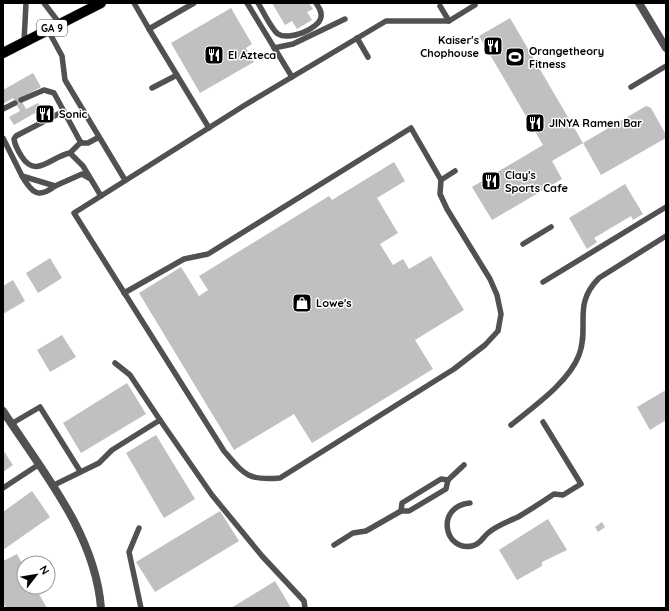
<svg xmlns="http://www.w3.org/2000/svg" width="669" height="611" viewBox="0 0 669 611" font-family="Quicksand,sans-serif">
	<rect width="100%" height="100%" fill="#fff"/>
	<g fill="#c0c0c0">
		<polygon points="272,3 309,3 313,9 307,12 312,20 297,29 292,21 285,25"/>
		<polygon points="231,8 252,44 246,48 254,62 200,93 171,43"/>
		<polygon points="510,18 583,143 552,161 562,179 492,220 472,187 543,145 479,36"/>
		<polygon points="33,73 41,87 20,98 26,109 38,103 42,109 14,125 9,117 20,111 13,98 3,104 3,90"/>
		<polygon points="646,106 651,108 665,133 666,138 601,175 583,143"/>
		<polygon points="394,162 405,181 377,198 398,233 380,244 393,265 403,259 409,269 431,256 464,310 415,340 433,369 312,443 294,414 234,450 139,293 181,267 199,296 208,290 199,276 329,196 332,200"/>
		<polygon points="625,184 643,214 633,220 631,216 594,238 597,242 587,249 569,218"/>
		<polygon points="50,258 62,278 38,293 26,273"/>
		<polygon points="13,280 25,301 3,314 3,286"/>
		<polygon points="62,335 76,357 50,372 37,350"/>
		<polygon points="127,383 146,414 81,453 63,423"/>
		<polygon points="666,390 666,420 650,430 637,407"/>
		<polygon points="156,435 195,499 164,518 126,453"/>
		<polygon points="3,450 13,465 3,472"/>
		<polygon points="32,491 50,517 3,550 3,512"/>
		<polygon points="220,511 239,541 155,592 136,562"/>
		<polygon points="548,519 567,550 542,562 542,566 517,580 499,550"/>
		<polygon points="602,522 605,527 598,532 595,527"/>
		<polygon points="17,554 24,567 24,587 35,587 47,608 6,608 3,603 3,561"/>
		<polygon points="275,581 291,608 231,608"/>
	</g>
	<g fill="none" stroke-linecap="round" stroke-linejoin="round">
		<defs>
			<polyline id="primary" points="3,53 101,3"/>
		</defs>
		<use href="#primary" stroke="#dbdbdb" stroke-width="11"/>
		<g stroke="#515151" stroke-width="5.5">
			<polyline points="44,3 60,24"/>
			<polyline points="134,3 149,29 194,3"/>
			<polyline points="247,3 292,77"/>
			<path d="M258,3C263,11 272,30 278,34C289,41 319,29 321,17C322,11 319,8 316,3"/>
			<polyline points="440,6 449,21"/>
			<polyline points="149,29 209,128"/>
			<polyline points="48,30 62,56 65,80 125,180"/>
			<polyline points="357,38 368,57"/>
			<polyline points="24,42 26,3"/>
			<polyline points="274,48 293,44 345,19"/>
			<polyline points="631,87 666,66"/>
			<polyline points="152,88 177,75"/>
			<polyline points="21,100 44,90 54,93 81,143 88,143 99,137"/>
			<polyline points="3,109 15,103"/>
			<path d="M64,111L16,136L14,139C15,146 18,151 22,157C36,179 52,156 70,153L83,166L101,196"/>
			<polyline points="3,138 22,176 55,186 82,174 89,178"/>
			<polyline points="70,153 81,142"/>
			<path d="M22,176C32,193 38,199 55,186"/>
			<path d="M441,180L440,194L447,209L490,279L497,295L501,314L498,331L485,345L454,369L280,478C247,481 244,474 224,451L74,213L245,105L386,21H449L475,5"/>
			<polyline points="523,244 551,227"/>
			<polyline points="543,282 666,207"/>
			<polyline points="124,293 184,259 208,254 411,128 441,180 455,171"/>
			<polyline points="115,363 130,375 160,420"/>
			<polyline points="11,424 40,407 80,471"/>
			<path d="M511,425C533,407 569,382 579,355C590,326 572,305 599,278L666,236"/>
			<polyline points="52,486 99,463 112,450 160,420 212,495 262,556 304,601 305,608"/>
			<polyline points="3,488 38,465"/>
			<path d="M470,503C435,506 444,552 472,546C481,544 482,538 488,533C496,526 509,521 518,517C530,510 542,502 554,494L563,495L581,484L543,422"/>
			<polyline points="401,511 402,503 441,479 448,480"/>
			<polyline points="139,528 129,552 141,608"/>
			<polyline points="334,545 353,533 366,531 401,511 409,511 446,489 448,480 464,465"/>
		</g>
		<path stroke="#515151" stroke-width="8" d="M3,411C42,471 95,533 101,608"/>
		<polyline stroke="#515151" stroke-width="8" points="639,3 666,48"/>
		<use href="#primary" stroke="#000" stroke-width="10"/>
	</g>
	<defs>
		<symbol id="restaurant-square" viewBox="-11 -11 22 22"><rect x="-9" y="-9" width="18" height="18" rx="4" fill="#000" stroke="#fff"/><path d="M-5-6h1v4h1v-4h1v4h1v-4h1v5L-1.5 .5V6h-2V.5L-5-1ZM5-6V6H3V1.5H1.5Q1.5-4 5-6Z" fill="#fff"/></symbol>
		<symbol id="stadium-square" viewBox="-11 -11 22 22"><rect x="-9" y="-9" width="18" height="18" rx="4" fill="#000" stroke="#fff"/><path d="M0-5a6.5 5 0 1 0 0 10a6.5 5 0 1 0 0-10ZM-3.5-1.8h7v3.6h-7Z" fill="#fff"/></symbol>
		<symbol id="shop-square" viewBox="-11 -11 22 22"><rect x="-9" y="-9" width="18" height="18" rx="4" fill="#000" stroke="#fff"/><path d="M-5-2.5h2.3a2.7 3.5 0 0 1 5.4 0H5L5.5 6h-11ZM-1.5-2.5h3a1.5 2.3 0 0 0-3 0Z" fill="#fff"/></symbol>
	</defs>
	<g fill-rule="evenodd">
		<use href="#restaurant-square" x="482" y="35" width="22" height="22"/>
		<use href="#restaurant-square" x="203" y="44" width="22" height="22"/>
		<use href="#stadium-square" x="504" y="46" width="22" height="22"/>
		<use href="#restaurant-square" x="34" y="103" width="22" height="22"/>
		<use href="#restaurant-square" x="524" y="112" width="22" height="22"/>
		<use href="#restaurant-square" x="480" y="170" width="22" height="22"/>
		<use href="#shop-square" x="291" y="292" width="22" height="22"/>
	</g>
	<g text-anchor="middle" stroke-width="3" stroke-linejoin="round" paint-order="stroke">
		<rect fill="#fff" stroke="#4c4c4c" stroke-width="1" x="37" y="20" width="30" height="16" rx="3"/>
		<g font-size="10" font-weight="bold" fill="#000">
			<text x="52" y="32">GA 9</text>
		</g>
		<g font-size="11" font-weight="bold" fill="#000" stroke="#fff" text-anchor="start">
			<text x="479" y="44" text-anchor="end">Kaiser's<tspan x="479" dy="13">Chophouse</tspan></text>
			<text x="529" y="55">Orangetheory<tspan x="529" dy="13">Fitness</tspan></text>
			<text x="228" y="59">El Azteca</text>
			<text x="59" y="118">Sonic</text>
			<text x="549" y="127">JINYA Ramen Bar</text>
			<text x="505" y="179">Clay's<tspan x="505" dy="13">Sports Cafe</tspan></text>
			<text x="316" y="307">Lowe's</text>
		</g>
	</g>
	<rect width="669" height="611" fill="none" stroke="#000000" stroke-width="8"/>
	<g transform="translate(36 575) rotate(59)"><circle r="19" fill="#ffffff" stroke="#999999"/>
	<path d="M0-3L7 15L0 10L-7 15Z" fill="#000000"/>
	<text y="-6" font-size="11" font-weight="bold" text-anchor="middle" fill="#000000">N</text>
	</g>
</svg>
